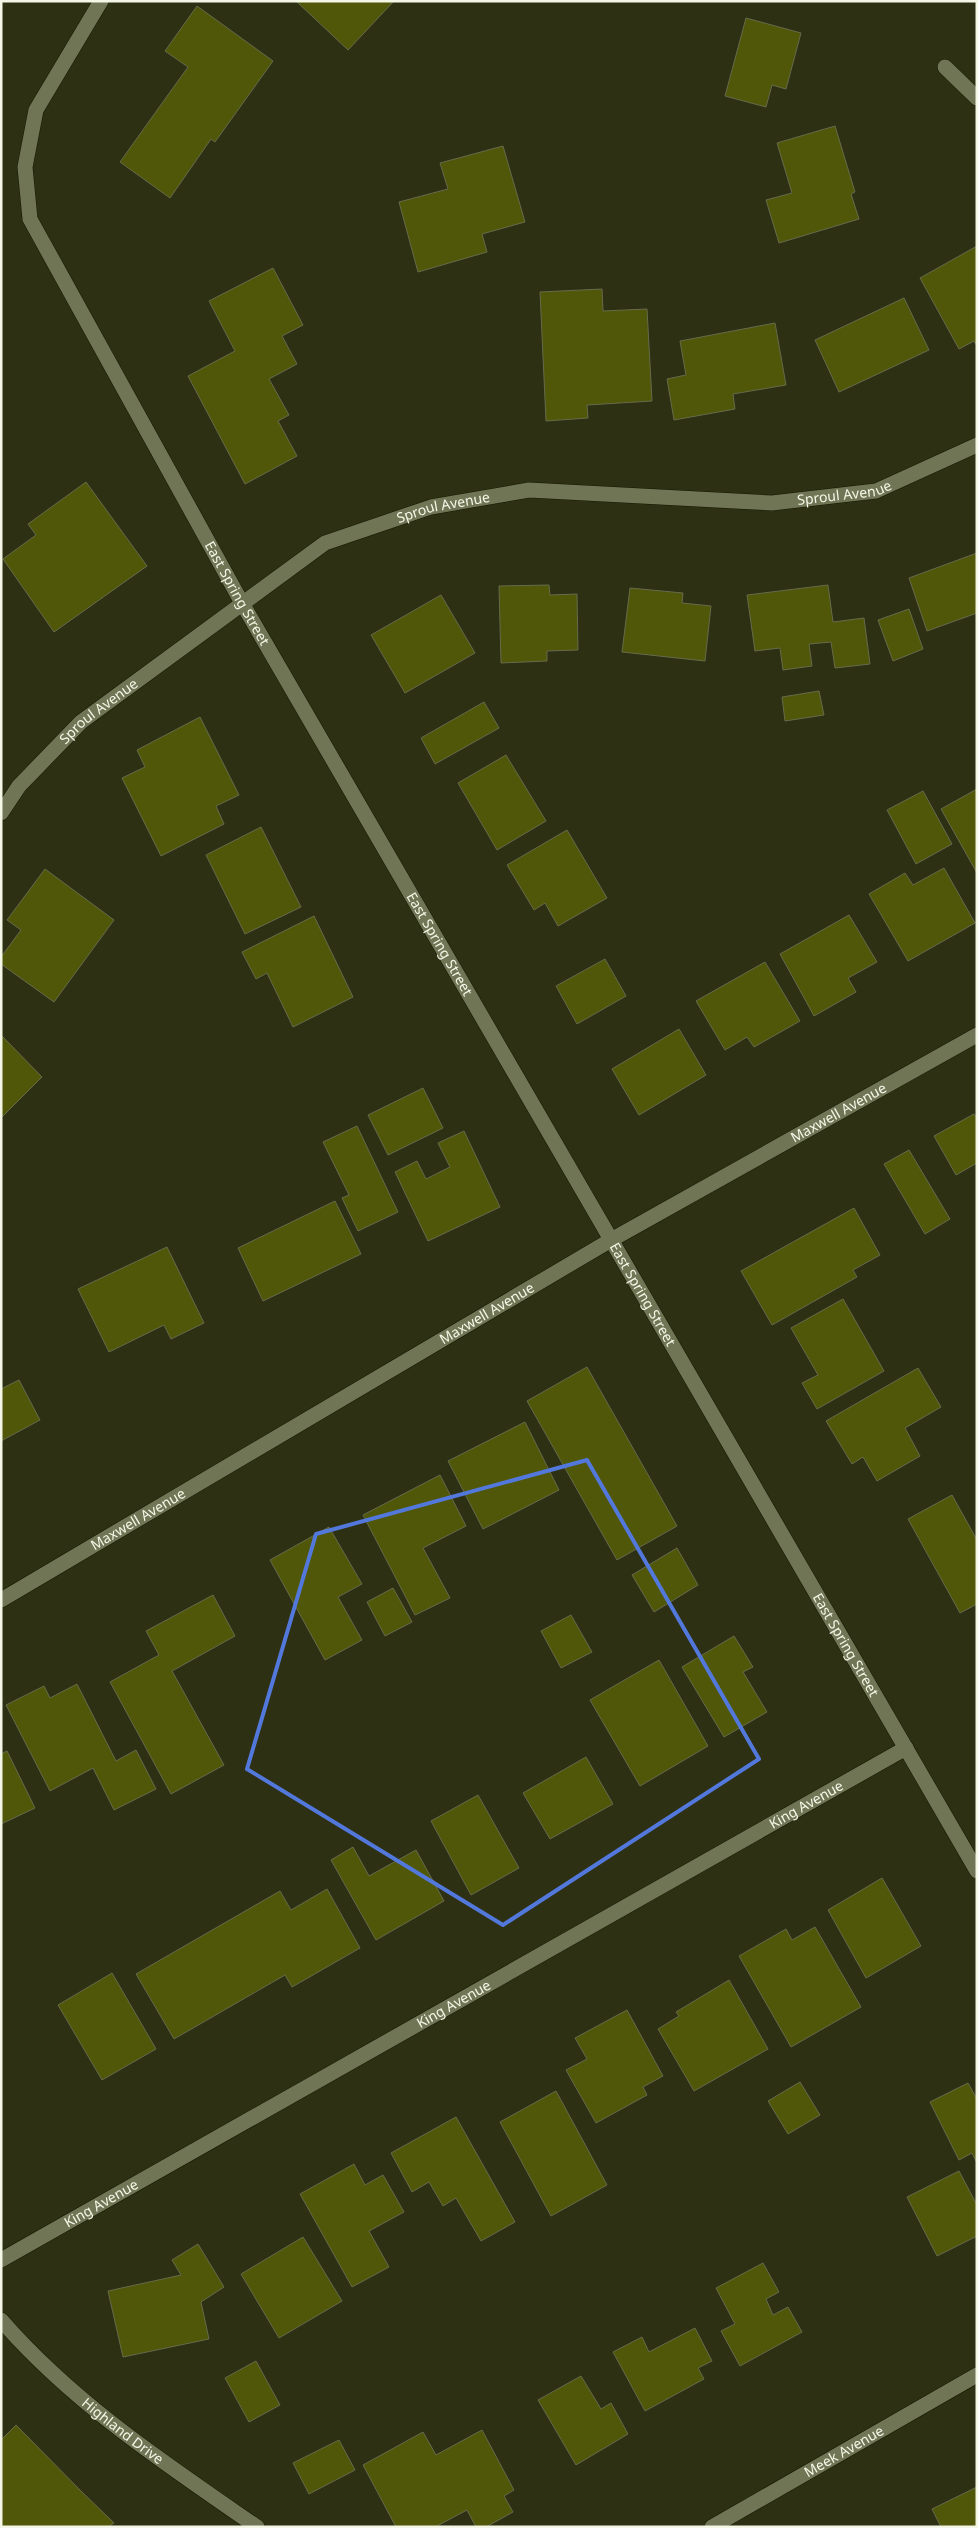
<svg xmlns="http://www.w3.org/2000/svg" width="978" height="2528" viewBox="0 0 978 2528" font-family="'Noto Sans',sans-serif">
	<rect width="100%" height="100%" fill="#2d3013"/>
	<g fill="#505708" stroke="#666b4c">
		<polygon points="296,1 394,1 348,50"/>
		<polygon points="197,6 273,61 215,142 211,139 170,198 120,162 188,67 165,51"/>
		<polygon points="746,18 801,33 786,89 772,85 766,107 725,96"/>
		<polygon points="835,126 855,192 851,194 859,219 779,243 766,200 792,193 777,143"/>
		<polygon points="503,146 525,222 482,234 487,252 418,272 399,202 448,189 440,163"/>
		<polygon points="977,246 977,346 974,341 959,349 920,278"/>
		<polygon points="273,268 303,325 282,336 297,364 269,379 289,415 278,421 297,456 245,484 188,376 235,351 209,301"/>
		<polygon points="602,289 603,311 647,309 652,401 587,405 588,418 546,421 540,292"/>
		<polygon points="904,298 929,350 839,392 815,340"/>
		<polygon points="775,323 786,385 733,394 735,409 674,420 667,379 686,375 680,341"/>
		<polygon points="86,482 147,566 54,632 3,559 36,535 28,524"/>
		<polygon points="977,553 977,613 927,631 909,578"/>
		<polygon points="549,585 550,595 577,594 578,650 547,651 547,661 501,663 499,586"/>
		<polygon points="828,585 833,622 864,618 870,664 835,668 831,642 809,644 812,666 783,670 780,648 755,651 747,595"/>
		<polygon points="630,588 683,593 682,603 711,606 705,661 622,652"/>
		<polygon points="441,595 475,653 405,693 371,635"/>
		<polygon points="909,609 923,649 893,661 878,620"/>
		<polygon points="819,691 824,715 785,721 782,697"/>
		<polygon points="484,702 499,728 435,764 421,738"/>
		<polygon points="200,717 239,795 216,806 224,824 161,856 122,778 145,767 137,750"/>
		<polygon points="506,755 546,821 497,850 458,783"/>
		<polygon points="977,789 977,873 941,809"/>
		<polygon points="923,791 952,844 916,864 887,810"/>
		<polygon points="261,827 301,907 245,934 206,855"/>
		<polygon points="567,830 607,898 558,926 545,903 534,910 507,865"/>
		<polygon points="944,868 975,923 908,961 869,894 905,873 913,885"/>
		<polygon points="45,869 114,920 54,1002 1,964 1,957 21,930 7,920"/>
		<polygon points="849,915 877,962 848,978 856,992 814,1016 780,954"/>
		<polygon points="314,916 353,997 293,1027 267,973 256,979 242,952"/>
		<polygon points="605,959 626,996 577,1024 556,986"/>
		<polygon points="765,962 800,1021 754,1047 747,1037 725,1050 696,1001"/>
		<polygon points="679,1029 706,1075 639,1115 612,1069"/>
		<polygon points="1,1035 42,1077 1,1118"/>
		<polygon points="423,1088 443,1128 388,1155 368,1115"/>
		<polygon points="974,1114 977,1118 977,1163 956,1175 934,1136"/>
		<polygon points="357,1126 398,1212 358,1231 342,1198 349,1195 323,1142"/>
		<polygon points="464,1131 500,1207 428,1241 395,1172 417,1161 426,1179 450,1167 438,1143"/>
		<polygon points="909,1150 950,1219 925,1234 884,1164"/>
		<polygon points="335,1201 361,1254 263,1301 238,1248"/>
		<polygon points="854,1208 880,1255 853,1270 857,1277 772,1325 741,1271"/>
		<polygon points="167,1247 204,1323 171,1339 164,1325 109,1352 78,1289"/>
		<polygon points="843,1299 884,1371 817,1409 802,1383 818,1375 791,1328"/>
		<polygon points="587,1367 677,1526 617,1560 527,1401"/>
		<polygon points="918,1368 941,1407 905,1428 920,1456 877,1481 863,1457 852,1464 826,1421"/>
		<polygon points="19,1380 40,1420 1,1441 1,1389"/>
		<polygon points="525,1422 559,1490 483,1529 448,1461"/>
		<polygon points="440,1475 466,1526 423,1548 450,1598 415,1615 363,1515"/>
		<polygon points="952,1495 977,1540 977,1604 960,1613 908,1519"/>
		<polygon points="329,1527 362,1584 338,1597 362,1640 325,1660 270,1560"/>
		<polygon points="677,1548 698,1585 654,1612 632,1575"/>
		<polygon points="393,1588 412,1622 385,1636 367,1602"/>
		<polygon points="213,1595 235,1636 172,1671 224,1765 171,1794 110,1682 159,1655 146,1631"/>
		<polygon points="571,1615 592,1652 561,1668 541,1631"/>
		<polygon points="734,1636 753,1667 743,1672 767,1712 724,1737 682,1667"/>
		<polygon points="659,1660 708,1746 640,1786 590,1700"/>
		<polygon points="77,1684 116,1761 136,1750 156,1789 114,1810 93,1768 50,1791 6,1705 44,1686 50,1698"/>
		<polygon points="7,1751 35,1808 1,1824 1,1754"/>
		<polygon points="586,1757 613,1804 550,1839 523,1793"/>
		<polygon points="478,1795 519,1868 471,1895 431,1821"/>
		<polygon points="353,1847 369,1876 416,1850 444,1901 376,1940 331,1860"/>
		<polygon points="882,1878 921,1946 866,1978 828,1910"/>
		<polygon points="327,1889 360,1948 292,1987 285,1975 174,2039 136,1974 280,1891 291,1910"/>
		<polygon points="815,1927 861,2007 791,2047 739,1956 786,1929 792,1940"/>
		<polygon points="112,1973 156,2049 102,2080 58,2005"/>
		<polygon points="729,1980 768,2049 694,2091 658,2029 679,2016 676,2012"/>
		<polygon points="627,2010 663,2076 643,2087 647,2095 596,2123 566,2070 587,2059 575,2038"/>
		<polygon points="800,2082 820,2115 788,2134 768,2101"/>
		<polygon points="968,2083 977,2099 977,2163 972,2153 959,2160 930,2102"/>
		<polygon points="556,2091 607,2185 551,2216 500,2122"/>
		<polygon points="456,2117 515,2222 481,2241 456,2198 443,2206 429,2182 412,2192 391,2153"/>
		<polygon points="354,2164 365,2185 383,2175 404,2212 369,2231 389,2267 352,2287 300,2194"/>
		<polygon points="959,2171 977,2205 977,2236 937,2256 907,2197"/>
		<polygon points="303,2237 342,2301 279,2338 241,2274"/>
		<polygon points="198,2244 224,2287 201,2302 209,2339 123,2357 108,2291 181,2275 172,2260"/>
		<polygon points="763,2263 779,2292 766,2299 773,2315 788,2307 802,2332 740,2366 721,2331 735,2324 716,2288"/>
		<polygon points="695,2328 712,2361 698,2368 704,2379 645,2411 613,2352 642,2337 649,2352"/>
		<polygon points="256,2361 280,2405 249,2422 225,2378"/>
		<polygon points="581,2376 601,2409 611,2403 628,2434 576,2465 538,2400"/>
		<polygon points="16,2425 81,2491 114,2523 108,2527 1,2527 1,2440"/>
		<polygon points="482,2430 514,2490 504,2496 513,2512 486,2527 476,2527 467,2510 435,2527 396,2527 363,2465 423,2432 436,2455"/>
		<polygon points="339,2440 355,2470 309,2494 293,2463"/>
		<polygon points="977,2487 977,2527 941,2527 932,2509"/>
	</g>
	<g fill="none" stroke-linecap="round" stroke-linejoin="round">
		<defs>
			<g id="street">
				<path id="s1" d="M101,1L36,110L25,167L30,219L242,603L977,1871"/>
				<polyline points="945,67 977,98"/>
				<path id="s2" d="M1,813L19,786L81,722L325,543L431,507L529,490L772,503L876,491L977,445"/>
				<path id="s3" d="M1,1600L611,1240L977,1035"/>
				<path id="s4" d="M1,2260L906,1748"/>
				<path id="s5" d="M1,2320C73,2403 167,2465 257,2527"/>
				<path id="s6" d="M712,2527L977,2375"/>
			</g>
		</defs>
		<use href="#street" stroke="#151800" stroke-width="16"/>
		<use href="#street" stroke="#707556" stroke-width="15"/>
	</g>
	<path fill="none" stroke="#5378db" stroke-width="4" stroke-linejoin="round" d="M587,1460L759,1759L503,1925L247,1769L316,1534Z"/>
	<g text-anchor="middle" stroke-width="4" stroke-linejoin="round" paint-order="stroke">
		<g font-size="14" fill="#f4f7e5" stroke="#2d3013">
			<text dy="5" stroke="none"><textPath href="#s2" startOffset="952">Sproul Avenue</textPath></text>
			<text dy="5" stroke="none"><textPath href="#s2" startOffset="548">Sproul Avenue</textPath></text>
			<text dy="5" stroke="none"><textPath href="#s1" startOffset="665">East Spring Street</textPath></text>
			<text dy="5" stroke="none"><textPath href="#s2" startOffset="142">Sproul Avenue</textPath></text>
			<text dy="5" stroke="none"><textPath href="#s1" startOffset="1070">East Spring Street</textPath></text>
			<text dy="5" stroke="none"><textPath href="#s3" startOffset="969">Maxwell Avenue</textPath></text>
			<text dy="5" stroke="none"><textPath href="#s1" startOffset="1475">East Spring Street</textPath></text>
			<text dy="5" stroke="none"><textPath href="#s3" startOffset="564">Maxwell Avenue</textPath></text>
			<text dy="5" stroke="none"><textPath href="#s3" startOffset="159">Maxwell Avenue</textPath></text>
			<text dy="5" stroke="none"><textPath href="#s1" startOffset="1880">East Spring Street</textPath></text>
			<text dy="5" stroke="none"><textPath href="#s4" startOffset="925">King Avenue</textPath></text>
			<text dy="5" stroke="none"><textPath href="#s4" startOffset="520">King Avenue</textPath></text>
			<text dy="5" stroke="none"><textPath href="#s4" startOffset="115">King Avenue</textPath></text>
			<text dy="5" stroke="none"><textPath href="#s5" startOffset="165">Highland Drive</textPath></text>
			<text dy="5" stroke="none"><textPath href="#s6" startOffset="152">Meek Avenue</textPath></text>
		</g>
	</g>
	<rect width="978" height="2528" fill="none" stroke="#f4f7e5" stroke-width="5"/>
</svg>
